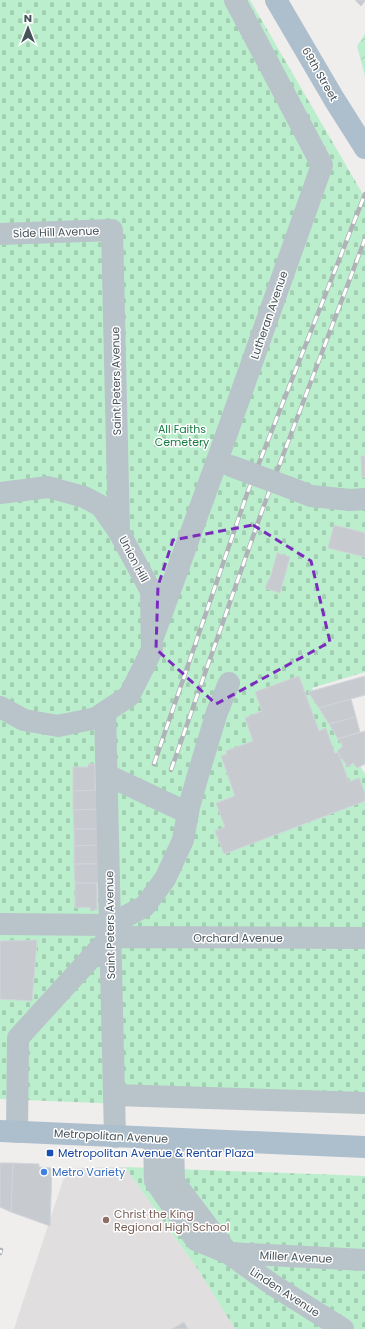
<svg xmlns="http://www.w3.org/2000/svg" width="365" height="1329" viewBox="0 0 365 1329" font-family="Poppins,sans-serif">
	<defs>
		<pattern id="forest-crowns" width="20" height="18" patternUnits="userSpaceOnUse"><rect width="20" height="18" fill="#bec"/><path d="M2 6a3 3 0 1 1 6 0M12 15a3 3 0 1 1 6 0" fill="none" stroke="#a2ceb1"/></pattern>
		<pattern id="cemetery-stones" width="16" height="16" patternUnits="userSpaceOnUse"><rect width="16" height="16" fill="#bec"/><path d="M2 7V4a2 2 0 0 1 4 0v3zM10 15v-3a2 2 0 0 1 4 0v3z" fill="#a2ceb1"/></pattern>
	</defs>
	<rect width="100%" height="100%" fill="#f0eded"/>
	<polygon fill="#e1dedf" points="125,1167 199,1271 235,1329 14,1329 67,1168"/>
	<polygon fill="url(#forest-crowns)" points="365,34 365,76 357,46"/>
	<g fill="url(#cemetery-stones)">
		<polygon points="0,0 250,0 365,198 365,672 312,688 365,774 365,1114 0,1099"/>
		<polygon points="125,1167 365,1176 365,1329 235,1329 199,1271"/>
	</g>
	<g fill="#c7cbd0" stroke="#d1d4d9">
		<polygon points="355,0 365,0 365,1 361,6"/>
		<polygon points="361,456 365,456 365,477 362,477"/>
		<polygon points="334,525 365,533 365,557 328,548"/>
		<polygon points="277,553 290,557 280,593 265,588 269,579 270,579"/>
		<polygon points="299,676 319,731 326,728 335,754 338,752 349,782 359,778 365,793 365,801 224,854 215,831 225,827 216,803 235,796 221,756 227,754 226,751 253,741 245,718 262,711 255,692"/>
		<polygon points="365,676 365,695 351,699 319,708 308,692"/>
		<polygon points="351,699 356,717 329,724 319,708"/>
		<polygon points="356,717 360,732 338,739 329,724"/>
		<polygon points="365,731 365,764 357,768 353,763 348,767 337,751 343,746 338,739"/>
		<polygon points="88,764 95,764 95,790 73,791 73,767 88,767"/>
		<polygon points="98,790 99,809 73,810 73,791"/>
		<polygon points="99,809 99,829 74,829 73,810"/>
		<polygon points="74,829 99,829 99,845 74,846"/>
		<polygon points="99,845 100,864 74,864 74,846"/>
		<polygon points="74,864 100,864 100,883 75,883"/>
		<polygon points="75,883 97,883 97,910 90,910 90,907 75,908"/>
		<polygon points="37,940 32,1001 0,999 0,941"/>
		<polygon points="0,1163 13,1163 11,1212 0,1207"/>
		<polygon points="13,1163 39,1164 39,1167 52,1168 50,1226 11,1212"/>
		<polygon points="184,1322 188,1329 172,1329"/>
	</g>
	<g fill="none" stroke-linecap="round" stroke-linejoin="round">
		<g stroke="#b9c3ca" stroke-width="22">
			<polyline points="0,234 112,230 119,532"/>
			<polyline points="288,487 311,496 350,500 365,499"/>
			<polyline points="0,493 48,487 84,497 101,506 119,532 151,591 152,650 129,696 96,718 58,726 24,720 0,707"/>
			<polyline points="152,640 217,461 322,165 235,0"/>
			<polyline points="105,712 115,1137"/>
			<polyline points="107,775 188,813"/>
			<polyline points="0,924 110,925 145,906 165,879 183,840 189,807 198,775 217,712 229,683"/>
			<polyline points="114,1095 365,1103"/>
			<polyline points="17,1132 18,1038 110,937 365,938"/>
			<polyline points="154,1138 155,1181 196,1240 228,1253 273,1285 343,1329"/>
			<polyline points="173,1139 174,1182 227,1252"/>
			<polyline points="228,1253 365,1260"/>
		</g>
		<g stroke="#adbecc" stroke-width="22">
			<polyline points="276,0 334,99 365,148"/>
			<polyline points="0,1131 365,1147"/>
		</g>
		<defs>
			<g id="rail">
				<polyline points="154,764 248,491 365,194"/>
				<polyline points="171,770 263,508 365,239"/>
				<polyline points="0,1253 1,1250"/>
			</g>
		</defs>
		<use href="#rail" stroke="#afb3b8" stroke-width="4.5"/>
		<use href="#rail" stroke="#fff" stroke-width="3" stroke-dasharray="9" stroke-linecap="butt"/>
		<polyline stroke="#b9c3ca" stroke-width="22" points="231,466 288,487"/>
	</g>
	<path fill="none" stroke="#7b2cbf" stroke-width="3" stroke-dasharray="8 5" stroke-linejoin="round" d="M253,525L311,561L330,642L216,704L156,649L158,586L173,540Z"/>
	<rect fill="#1a4fb4" stroke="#fff" stroke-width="1.5" x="46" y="1149" width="8" height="8" rx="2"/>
	<circle fill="#3f7fe0" stroke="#fff" stroke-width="1.5" cx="44" cy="1172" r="4"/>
	<circle fill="#8d6e63" stroke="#fff" stroke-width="1.5" cx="106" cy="1220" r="4"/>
	<g text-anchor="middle" stroke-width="3" stroke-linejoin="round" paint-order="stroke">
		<g font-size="11" fill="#46525a" stroke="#fff">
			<text transform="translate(320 74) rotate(60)" y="4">69th Street</text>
			<text transform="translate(56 232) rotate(-2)" y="4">Side Hill Avenue</text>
			<text transform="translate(269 315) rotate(-71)" y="4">Lutheran Avenue</text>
			<text transform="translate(116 381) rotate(-91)" y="4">Saint Peters Avenue</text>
			<text transform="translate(134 559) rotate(62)" y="4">Union Hill</text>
			<text transform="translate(110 925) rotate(-91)" y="4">Saint Peters Avenue</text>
			<text x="238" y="942">Orchard Avenue</text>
			<text transform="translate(111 1136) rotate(3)" y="4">Metropolitan Avenue</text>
			<text transform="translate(296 1257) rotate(3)" y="4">Miller Avenue</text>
			<text transform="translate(285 1292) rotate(33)" y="4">Linden Avenue</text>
		</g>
		<g font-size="11" fill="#187b44" stroke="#fff">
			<text x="182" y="433">All Faiths<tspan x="182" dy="13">Cemetery</tspan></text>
		</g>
		<g font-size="11" fill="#164399" stroke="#fff" text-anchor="start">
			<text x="58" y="1157">Metropolitan Avenue &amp; Rentar Plaza</text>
		</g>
		<g font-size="11" fill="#366cbe" stroke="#fff" text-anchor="start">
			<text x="52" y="1176">Metro Variety</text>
		</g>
		<g font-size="11" fill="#785e54" stroke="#fff" text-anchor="start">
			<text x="114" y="1218">Christ the King<tspan x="114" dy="13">Regional High School</tspan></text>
		</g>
	</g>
	<g transform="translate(28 28)" stroke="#ffffff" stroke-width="3" paint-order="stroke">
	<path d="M0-3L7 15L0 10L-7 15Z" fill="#46525a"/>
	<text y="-6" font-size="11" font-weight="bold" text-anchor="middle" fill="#46525a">N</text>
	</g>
</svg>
